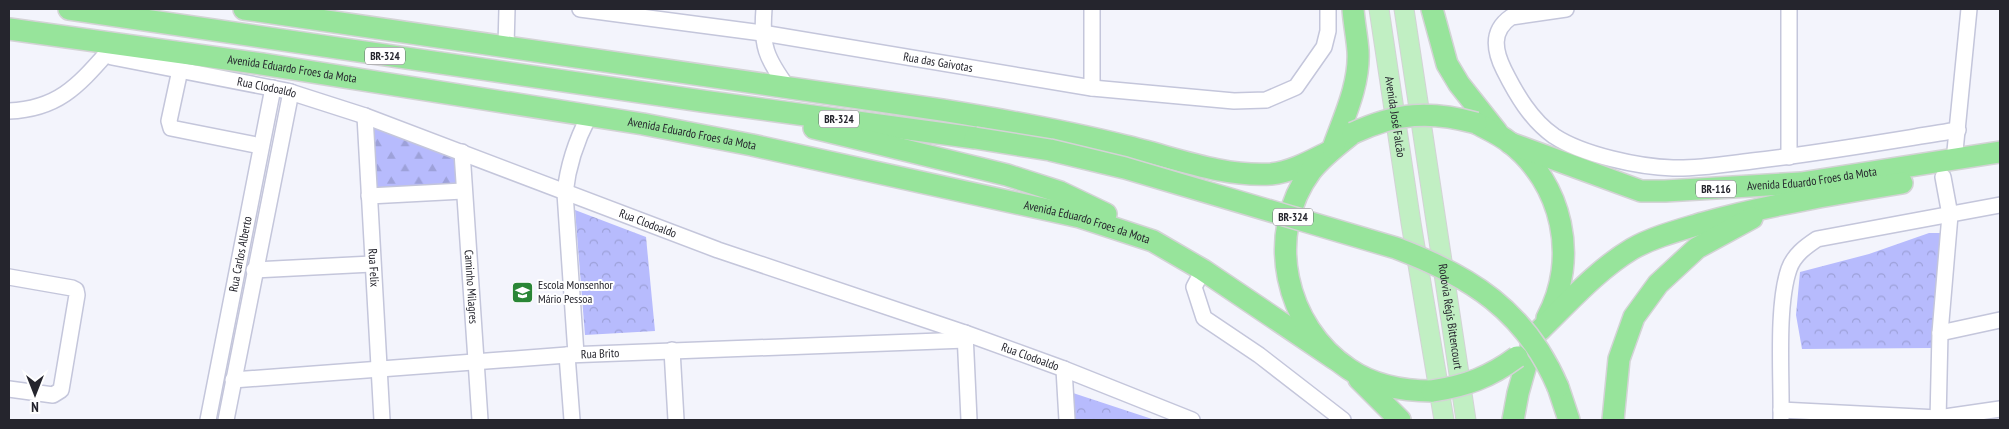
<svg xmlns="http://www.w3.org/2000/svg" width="2009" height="429" viewBox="0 0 2009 429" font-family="'PT Sans Narrow',sans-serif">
	<defs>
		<pattern id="forest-firs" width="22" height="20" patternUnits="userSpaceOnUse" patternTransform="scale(1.25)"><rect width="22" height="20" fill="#b7bbfd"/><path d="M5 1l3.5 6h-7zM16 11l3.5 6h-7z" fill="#9da1d9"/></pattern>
		<pattern id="park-crowns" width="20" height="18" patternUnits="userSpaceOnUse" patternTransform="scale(1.25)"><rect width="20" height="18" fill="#b7bbfd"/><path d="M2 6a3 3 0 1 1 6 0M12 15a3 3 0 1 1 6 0" fill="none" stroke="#9da1d9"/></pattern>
	</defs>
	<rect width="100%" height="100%" fill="#f3f4fc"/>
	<polygon fill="url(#forest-firs)" points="369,126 456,159 458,187 375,189"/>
	<g fill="url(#park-crowns)">
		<polygon points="575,210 646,237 655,331 585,335"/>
		<polygon points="1929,233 1941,233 1933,348 1802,349 1796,315 1800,272 1869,254"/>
		<polygon points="1070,392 1152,419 1152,420 1073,420"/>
	</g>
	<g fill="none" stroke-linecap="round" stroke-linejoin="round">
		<defs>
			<g id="minor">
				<path id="s1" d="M580,9L762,33L1092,88L1234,101L1266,100L1296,87L1324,47L1328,31V9"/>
				<path d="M764,9C761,46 766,58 788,88"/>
				<path d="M1566,9L1511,17C1491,31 1494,50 1504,70C1516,94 1531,120 1554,136C1583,155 1639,167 1673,168C1699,169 1726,164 1752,161C1821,153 1889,141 1958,130"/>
				<polyline points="1789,9 1789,157"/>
				<path id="s2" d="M111,44L107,53L112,57L287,91L365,116L718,250L965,333L1064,369L1192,420"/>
				<polyline points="506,46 507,9"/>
				<polyline points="180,70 169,121 171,128 261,146"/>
				<polyline points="1092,88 1092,9"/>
				<path d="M9,111C57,109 77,87 107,53"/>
				<path id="s3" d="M365,116L382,420"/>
				<path id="s4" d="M462,152L480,420"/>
				<polyline points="1954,161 1969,9"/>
				<polyline points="369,196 463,191"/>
				<polyline points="254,270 372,264"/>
				<polyline points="1203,270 1194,287 1204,318 1259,355 1343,420"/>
				<polyline points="9,277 72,288 76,290 77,295 61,390 53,395 9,389"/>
				<polyline points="965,333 969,420"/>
				<polyline points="1940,333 2000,320"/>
				<polyline points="672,350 676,420"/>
				<path d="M576,354L565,193C568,164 576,141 589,116"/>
				<polyline points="567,355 572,420"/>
				<polyline points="1064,369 1067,420"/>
				<path id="s5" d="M233,380L567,355L966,340"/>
				<polyline points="1781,410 1938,418 2000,409"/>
				<path id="s6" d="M208,420L273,88"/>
				<polyline points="226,420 291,92"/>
				<path d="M1781,420C1782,379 1776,307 1789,269C1794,255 1805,247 1817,239L2000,205"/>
				<polyline points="1938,420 1940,333 1950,215 1943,177"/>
			</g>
			<g id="major">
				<path id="s7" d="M1379,9L1411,223L1444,420"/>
				<path id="s8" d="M1404,9L1466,420"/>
			</g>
			<g id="highway">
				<polyline points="69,9 702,101 975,138"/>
				<path d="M244,9L942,110C1004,120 1065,131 1125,146C1173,157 1221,177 1271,174C1291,172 1309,162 1327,153"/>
				<polyline points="1432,9 1447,64 1459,84 1497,132"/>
				<path id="s9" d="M9,29L262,64L643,124L752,145L1080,217L1153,241L1203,270L1335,359"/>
				<path d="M1476,123C1487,129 1499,134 1509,142C1563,183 1579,259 1547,318"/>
				<polyline points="814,128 1007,175 1060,192 1106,214"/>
				<path d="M1353,133C1338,145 1323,156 1311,171C1264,234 1285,327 1349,369C1374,386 1403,391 1432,391"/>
				<path id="s10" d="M1510,143L1641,191H1665L1801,183L2000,152"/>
				<path d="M1333,148C1344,117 1360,84 1358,51C1357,37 1354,23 1353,9"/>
				<path d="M1540,330C1569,302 1597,270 1632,249C1653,237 1680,230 1703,223C1768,205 1835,194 1902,183"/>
				<polyline points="1359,379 1400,420"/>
				<polyline points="1558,387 1569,420"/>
				<polyline points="1513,420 1518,393 1533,340"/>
				<polyline points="1613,420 1619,359 1634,317 1658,284 1697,248 1752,218"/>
			</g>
		</defs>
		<use href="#minor" stroke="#c4c6db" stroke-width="18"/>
		<use href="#major" stroke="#d3d3d5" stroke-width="21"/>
		<use href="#highway" stroke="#d3d3d5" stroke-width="24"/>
		<use href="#minor" stroke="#fff" stroke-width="15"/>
		<use href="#major" stroke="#c1efc3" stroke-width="19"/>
		<use href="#highway" stroke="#97e49b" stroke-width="21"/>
		<defs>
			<g id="highway-bridge">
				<path d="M1353,133C1397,113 1429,110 1476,123"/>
				<path d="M975,138L1050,150L1125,168L1396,248C1470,276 1525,310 1558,387"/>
				<path d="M1432,391C1466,386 1490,377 1517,357"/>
			</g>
		</defs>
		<use href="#highway-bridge" stroke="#d3d3d5" stroke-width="24" stroke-linecap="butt"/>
		<use href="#highway-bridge" stroke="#97e49b" stroke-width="21"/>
	</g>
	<defs>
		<symbol id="school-square" viewBox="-11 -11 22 22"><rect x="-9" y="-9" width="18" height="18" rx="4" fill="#2a8636" stroke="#fff"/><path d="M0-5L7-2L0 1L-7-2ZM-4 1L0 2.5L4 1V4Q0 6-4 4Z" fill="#fff"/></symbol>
	</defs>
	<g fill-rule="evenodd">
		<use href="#school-square" x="510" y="280" width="25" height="25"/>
	</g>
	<g text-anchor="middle" stroke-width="4" stroke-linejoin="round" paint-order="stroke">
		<g fill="#fff" stroke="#66666c" stroke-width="1">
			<rect x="365" y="47.5" width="40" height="17" rx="4"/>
			<rect x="819" y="110.5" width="40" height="17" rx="4"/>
			<rect x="1696" y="180.5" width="40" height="17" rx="4"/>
			<rect x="1273" y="208.5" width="40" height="17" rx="4"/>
		</g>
		<g font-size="11" font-weight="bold" fill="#25252d">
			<text x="385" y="60">BR-324</text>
			<text x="839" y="123">BR-324</text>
			<text x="1716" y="193">BR-116</text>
			<text x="1293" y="221">BR-324</text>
		</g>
		<g font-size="12" fill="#25252d" stroke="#fff">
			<text dy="4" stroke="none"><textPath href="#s1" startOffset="362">Rua das Gaivotas</textPath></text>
			<text dy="4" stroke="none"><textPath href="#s9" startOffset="286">Avenida Eduardo Froes da Mota</textPath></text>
			<text dy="4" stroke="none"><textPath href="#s2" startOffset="174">Rua Clodoaldo</textPath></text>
			<text dy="4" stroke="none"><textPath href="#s7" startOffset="109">Avenida José Falcão</textPath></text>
			<text dy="4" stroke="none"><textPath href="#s9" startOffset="691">Avenida Eduardo Froes da Mota</textPath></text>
			<text dy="4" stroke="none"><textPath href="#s10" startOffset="311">Avenida Eduardo Froes da Mota</textPath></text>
			<text dy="4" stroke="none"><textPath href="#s9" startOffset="1096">Avenida Eduardo Froes da Mota</textPath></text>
			<text dy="4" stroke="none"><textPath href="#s2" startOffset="579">Rua Clodoaldo</textPath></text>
			<text dy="4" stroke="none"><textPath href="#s6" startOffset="169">Rua Carlos Alberto</textPath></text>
			<text dy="4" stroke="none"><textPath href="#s3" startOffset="152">Rua Felix</textPath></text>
			<text dy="4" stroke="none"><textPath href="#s4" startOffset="135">Caminho Milagres</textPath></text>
			<text dy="4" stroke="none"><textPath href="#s8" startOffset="311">Rodovia Régis Bittencourt</textPath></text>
			<text dy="4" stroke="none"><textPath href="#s5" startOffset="368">Rua Brito</textPath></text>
			<text dy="4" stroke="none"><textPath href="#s2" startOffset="984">Rua Clodoaldo</textPath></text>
		</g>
		<g font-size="12" fill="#25252d" stroke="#fff" text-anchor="start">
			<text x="538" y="289">Escola Monsenhor<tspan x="538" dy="14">Mário Pessoa</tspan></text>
		</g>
	</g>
	<rect width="2009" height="429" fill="none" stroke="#25252d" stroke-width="20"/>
	<g transform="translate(35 394) rotate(180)" stroke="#ffffff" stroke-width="4" paint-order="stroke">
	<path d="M0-4L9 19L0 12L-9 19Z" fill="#25252d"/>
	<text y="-8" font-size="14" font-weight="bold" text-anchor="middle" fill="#25252d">N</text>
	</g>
</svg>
